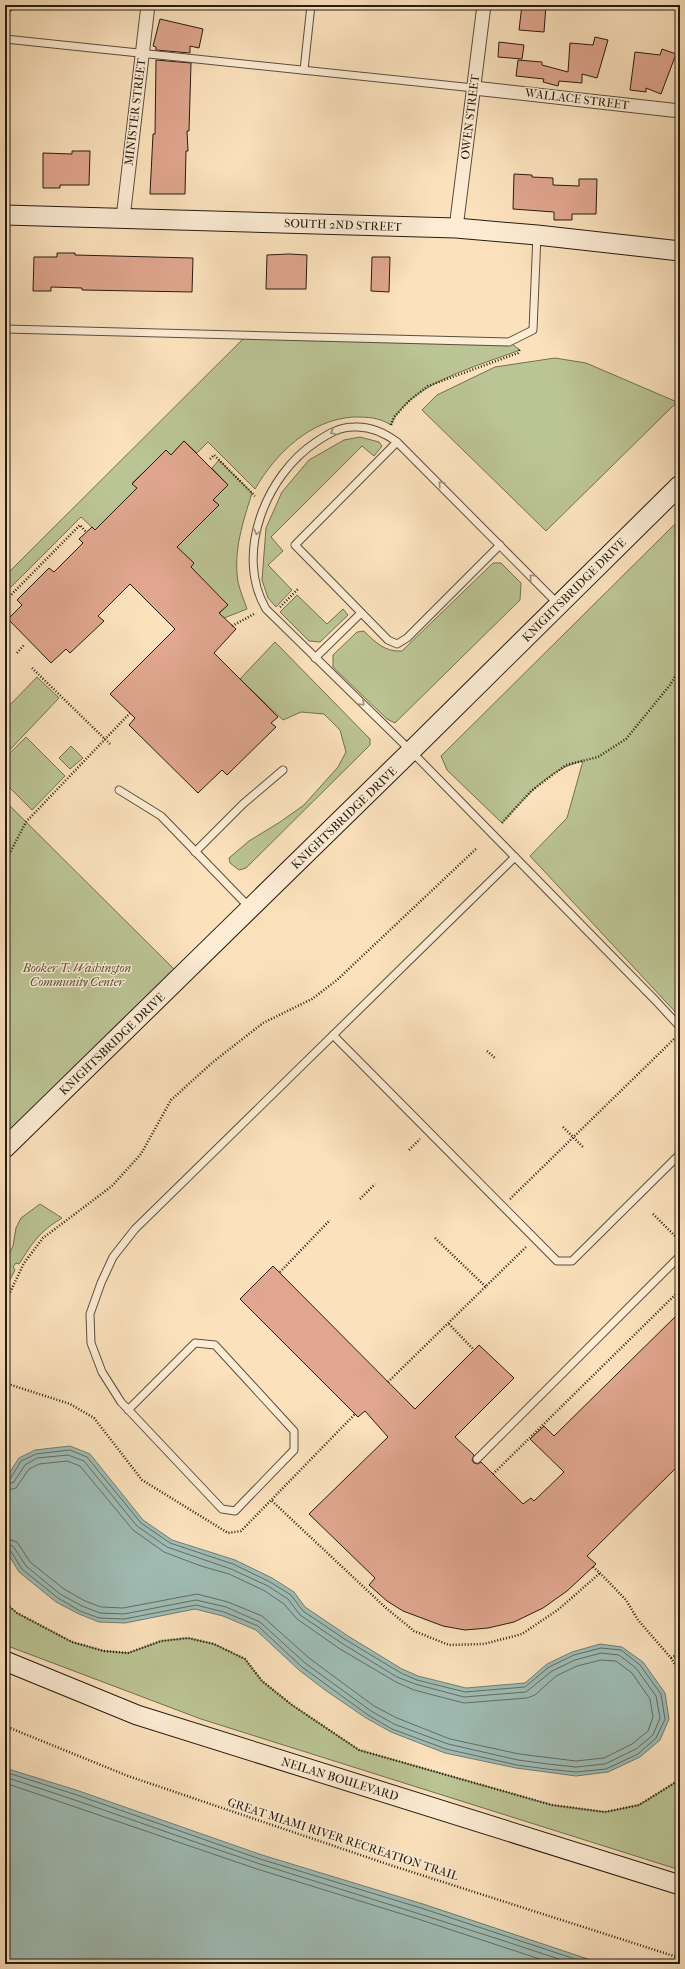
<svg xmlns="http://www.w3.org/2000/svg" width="685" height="1969" viewBox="0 0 685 1969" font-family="'IM FELL French Canon',serif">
	<rect width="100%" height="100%" fill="#fbe2bd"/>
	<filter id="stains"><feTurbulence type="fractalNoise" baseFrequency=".005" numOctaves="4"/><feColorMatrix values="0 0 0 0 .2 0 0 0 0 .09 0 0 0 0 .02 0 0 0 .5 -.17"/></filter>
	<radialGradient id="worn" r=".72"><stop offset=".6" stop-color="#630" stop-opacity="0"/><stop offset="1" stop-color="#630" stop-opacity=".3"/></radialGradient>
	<g fill="#bbc494" stroke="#717052">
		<path d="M247,335L509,342L520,350C481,365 407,384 391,425C378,417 368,417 353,417C310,420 276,453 255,489L208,442L197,453L184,441L171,455L165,452L132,483L137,488L95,530L81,517L5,593V576Z"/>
		<polygon points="555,358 586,363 677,402 546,531 422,410 437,395 495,367"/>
		<polygon points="360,437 379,442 382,446 374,456 362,446 271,537 283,551 268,565 292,590 276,607 268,598 262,580 266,528 282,492 309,460 344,440"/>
		<path d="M219,460L252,493C243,522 233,551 238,582C240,591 244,600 247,609L224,618L219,614L227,605L169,545L219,505L213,500L228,485L212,468Z"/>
		<path d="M680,519V1017L530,856L567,818L583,761C549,768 525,798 502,823L447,770L441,756Z"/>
		<path d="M493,563H501L521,583L520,600L395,723L387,719L333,667V655L357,632L364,631C376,643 385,652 402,651Z"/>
		<polygon points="297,595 327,624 343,609 348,615 320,642 309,641 280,612"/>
		<polygon points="275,642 370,739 370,745 246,868 239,870 230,863 229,858 249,841 280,822 304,805 338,767 346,752 340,730 324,714 301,712 283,720 240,679"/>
		<polygon points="37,677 59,698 5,755 5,710"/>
		<polygon points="26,737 65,776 32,810 5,783 5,758"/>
		<polygon points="71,746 83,758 70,769 59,758"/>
		<polygon points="5,801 181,976 5,1148"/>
		<path d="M40,1204L62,1218C39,1232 33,1242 19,1264L16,1263L13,1267L15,1270L5,1289V1262L13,1246L16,1228L21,1218Z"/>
		<polygon points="5,1603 17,1613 72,1642 104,1651 128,1653 161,1641 188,1638 214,1644 245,1659 262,1681 292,1705 359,1750 552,1805 605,1812 639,1805 676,1782 680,1776 680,1870 201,1719 5,1645"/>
	</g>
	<g fill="#9fbdb6" stroke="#6f7d74">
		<polygon points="70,1446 90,1454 143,1520 172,1540 235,1560 272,1578 294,1592 305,1607 348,1636 402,1669 418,1676 466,1688 525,1683 547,1664 572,1652 600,1644 622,1647 643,1662 665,1693 669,1719 660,1740 640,1757 608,1772 576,1776 516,1768 445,1753 391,1732 366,1718 325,1690 299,1670 256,1630 223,1616 195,1609 125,1623 99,1622 79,1614 56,1602 19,1572 5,1549 6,1478 19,1458 35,1450"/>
		<polygon points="5,1768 76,1790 262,1855 423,1904 603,1964 5,1964"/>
	</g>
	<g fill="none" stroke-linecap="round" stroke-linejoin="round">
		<g stroke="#636c64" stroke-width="1">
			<polyline points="5,1480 10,1479 21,1461 36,1454 70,1450 87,1457 141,1523 170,1543 233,1564 270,1582 291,1595 303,1611 346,1640 401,1673 417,1680 465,1692 525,1687 549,1667 574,1655 601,1648 621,1650 640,1665 661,1694 665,1719 656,1738 638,1754 606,1769 576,1772 547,1769 517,1765 446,1749 392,1729 368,1715 302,1667 258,1626 224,1612 196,1605 124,1619 99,1618 80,1611 58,1598 22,1569 10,1550 5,1549"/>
			<polyline points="5,1485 14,1482 25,1465 37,1458 68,1455 84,1461 137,1526 167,1547 231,1569 268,1586 288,1599 300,1615 343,1644 397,1677 415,1684 464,1697 526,1692 552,1671 575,1660 601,1653 619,1655 636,1668 656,1696 660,1718 653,1735 636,1749 605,1764 576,1767 548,1764 518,1760 448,1744 394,1724 371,1711 305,1663 260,1622 226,1607 196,1600 124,1614 100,1613 82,1606 60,1594 26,1566 13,1546 5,1544"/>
			<polyline points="5,1491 16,1488 29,1469 39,1464 67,1461 80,1466 133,1530 164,1552 201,1566 229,1574 265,1591 284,1604 297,1619 340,1649 396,1682 414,1690 464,1703 527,1698 535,1695 556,1676 577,1666 601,1660 616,1661 632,1673 650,1699 653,1717 648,1731 632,1744 604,1758 576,1761 519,1754 450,1739 397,1718 374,1706 309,1658 262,1616 228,1602 197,1594 123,1608 101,1607 85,1601 64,1589 30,1562 17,1542 5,1538"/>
			<polyline points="5,1772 74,1794 260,1859 421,1908 590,1964"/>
			<path d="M5,1777C91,1804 175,1836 260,1864C365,1897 470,1929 574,1964"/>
			<polyline points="5,1783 257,1869 418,1919 555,1964"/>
		</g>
	</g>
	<g fill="#e0a68f" stroke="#271c11">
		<polygon points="522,5 546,5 544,32 519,30"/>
		<polygon points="160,19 203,29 199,48 190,46 190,53 156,50 156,47 153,46"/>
		<polygon points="595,37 608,40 597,78 582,74 582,83 559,81 558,86 543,82 544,79 516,76 518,60 542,62 542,65 568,72 570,43 593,45"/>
		<polygon points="499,42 524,45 522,59 498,57"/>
		<polygon points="662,49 676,54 661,94 646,88 646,92 630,90 635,52 660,55"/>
		<polygon points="156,60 191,63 189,131 187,131 188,151 186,151 185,194 150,194 153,134 155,134"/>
		<polygon points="72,151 90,151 89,185 60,185 60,188 43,188 43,153 72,154"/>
		<polygon points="514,174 532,175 532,177 553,178 553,185 579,186 579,179 597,179 596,214 572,214 572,220 554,220 554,212 513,209"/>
		<polygon points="57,253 75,253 75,255 193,258 192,292 82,290 82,288 51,287 51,291 33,291 34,257 57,257"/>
		<polygon points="289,254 307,255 306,289 266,289 267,255"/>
		<polygon points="372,257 390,257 389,292 371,291"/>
		<polygon points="184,441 228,485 213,500 219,505 177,547 194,563 191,567 228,605 219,613 236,629 214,653 278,717 271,723 276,727 227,775 222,770 198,793 129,725 135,718 110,694 175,629 130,584 98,616 104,621 70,653 66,649 51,663 8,619 22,605 17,600 49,568 54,572 83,543 79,539 92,527 95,530 137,488 132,484 166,450 171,455"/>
		<polygon points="273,1266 415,1409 479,1345 514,1378 455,1437 474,1455 472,1460 474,1463 478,1464 481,1462 523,1504 531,1498 534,1501 564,1472 530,1439 544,1426 554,1436 680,1312 680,1464 587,1556 596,1564 567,1591 543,1608 514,1622 488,1628 465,1630 443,1626 403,1611 387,1601 369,1585 375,1578 309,1514 388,1437 365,1411 358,1417 240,1299"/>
	</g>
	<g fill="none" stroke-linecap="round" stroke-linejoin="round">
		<defs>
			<g id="lane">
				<polyline points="5,11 11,5"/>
				<polyline points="5,39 474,88"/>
				<polyline points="304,70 311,5"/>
				<polyline points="5,329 509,342 533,330 537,235"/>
				<polyline points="397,442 295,545 388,640 397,644 407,638 500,545"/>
				<path d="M558,604L397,442C385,433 370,426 354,427C339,427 328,434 316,442C266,475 234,554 266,609L411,751L656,1001L680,1027"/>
				<polyline points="315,658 361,613"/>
				<polyline points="119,790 161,816 249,907"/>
				<polyline points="195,852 243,804 283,770"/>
				<polyline points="333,1035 557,1261 572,1261 680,1154"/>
				<polyline points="128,1410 195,1343 215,1345 294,1431 294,1450 235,1511 222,1509 121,1402 102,1372 91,1343 90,1314 101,1283 113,1257 135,1229 515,857"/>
				<polyline points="477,1459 680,1256"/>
			</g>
			<g id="street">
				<polyline points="474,88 680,111"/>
				<polyline points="123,218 148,5"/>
				<polyline points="456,228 484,5"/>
			</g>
			<g id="secondary">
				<polyline points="5,215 456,228 537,235 680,251"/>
				<polyline points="5,1148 411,751 680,485"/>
				<polyline points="5,1661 137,1715 680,1885"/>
			</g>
		</defs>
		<use href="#lane" stroke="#5c4e3c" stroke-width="9"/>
		<use href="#street" stroke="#5c4e3c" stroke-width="15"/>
		<use href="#secondary" stroke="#271c11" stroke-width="21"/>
		<g stroke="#271c11" stroke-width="2.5" stroke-dasharray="1 2" stroke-linecap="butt">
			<polyline points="391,425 394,417 410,400 428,386 518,353 520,349"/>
			<polyline points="210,459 214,455 255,496"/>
			<polyline points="5,601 80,525 86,532"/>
			<polyline points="280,607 299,588"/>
			<polyline points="232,626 254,614"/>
			<polyline points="17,653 24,645"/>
			<polyline points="32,668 110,744"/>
			<polyline points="502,823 531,791 566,765 598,757 626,739 670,685 680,668"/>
			<polyline points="5,862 26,822 130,713"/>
			<polyline points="487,1051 496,1059"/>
			<polyline points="563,1127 583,1147"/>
			<polyline points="409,1150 420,1139"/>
			<polyline points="360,1199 375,1184"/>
			<polyline points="510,1199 674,1039"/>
			<polyline points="653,1214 680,1241"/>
			<polyline points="435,1238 487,1288"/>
			<polyline points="280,1272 330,1220"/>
			<polyline points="5,1303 24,1263 43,1238 112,1186 141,1154 171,1100 213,1062 263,1023 312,999 337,980 477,848"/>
			<polyline points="449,1324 474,1350"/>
			<polyline points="388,1382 527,1246"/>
			<polyline points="5,1383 70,1404 94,1418 142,1480 228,1533 241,1531 355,1414"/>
			<polyline points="493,1474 680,1290"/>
			<polyline points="272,1501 386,1608 414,1631 449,1645 484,1644 522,1634 559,1609 600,1573"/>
			<polyline points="593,1567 600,1573 626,1600 638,1620 671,1658 680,1673"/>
			<polyline points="5,1603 17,1613 72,1642 104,1651 128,1653 161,1641 188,1638 214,1644 245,1659 262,1681 292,1705 359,1750 552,1805 605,1812 639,1805 676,1782 680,1776"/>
			<polyline points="671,1658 680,1653"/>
			<polyline points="5,1726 128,1776 390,1865 680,1958"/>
		</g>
		<use href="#lane" stroke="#fcecd4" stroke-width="7"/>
		<use href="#street" stroke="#fcecd4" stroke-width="13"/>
		<use href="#secondary" stroke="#fcecd4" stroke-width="19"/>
	</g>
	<defs><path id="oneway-chevron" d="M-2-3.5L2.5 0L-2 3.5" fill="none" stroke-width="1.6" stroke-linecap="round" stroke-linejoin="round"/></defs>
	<g stroke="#9c8e7c">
		<use href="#oneway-chevron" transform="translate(333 432) rotate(155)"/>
		<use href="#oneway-chevron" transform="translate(441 484) rotate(-135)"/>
		<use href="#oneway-chevron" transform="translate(257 532) rotate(105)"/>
		<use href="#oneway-chevron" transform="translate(532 577) rotate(-134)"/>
		<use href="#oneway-chevron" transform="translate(362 703) rotate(44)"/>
	</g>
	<g text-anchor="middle" stroke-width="3" stroke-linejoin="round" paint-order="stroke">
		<g font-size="12" fill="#271c11" stroke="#fcecd4">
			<text transform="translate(577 99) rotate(7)" y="4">WALLACE STREET</text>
			<text transform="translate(135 112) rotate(-83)" y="4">MINISTER STREET</text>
			<text transform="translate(470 117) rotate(-83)" y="4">OWEN STREET</text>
			<text transform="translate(343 225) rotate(2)" y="4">SOUTH 2ND STREET</text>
			<text transform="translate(574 590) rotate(-45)" y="4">KNIGHTSBRIDGE DRIVE</text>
			<text transform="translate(344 818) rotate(-44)" y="4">KNIGHTSBRIDGE DRIVE</text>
			<text transform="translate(112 1044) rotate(-44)" y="4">KNIGHTSBRIDGE DRIVE</text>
			<text transform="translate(340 1779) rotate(17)" y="4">NEILAN BOULEVARD</text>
			<text transform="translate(343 1839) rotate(18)" y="4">GREAT MIAMI RIVER RECREATION TRAIL</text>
		</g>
		<g font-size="12" font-style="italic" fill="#534e38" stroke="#fcecd4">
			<text x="77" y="972">Booker T. Washington<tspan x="77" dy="14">Community Center</tspan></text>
		</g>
	</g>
	<rect width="685" height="1969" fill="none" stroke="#fbe2bd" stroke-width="20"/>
	<rect x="6" y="6" width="673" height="1957" fill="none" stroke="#271c11" stroke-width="2"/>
	<rect x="10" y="10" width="665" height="1949" fill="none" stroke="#271c11"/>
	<rect width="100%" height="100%" filter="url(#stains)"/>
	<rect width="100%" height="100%" fill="url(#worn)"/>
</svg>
